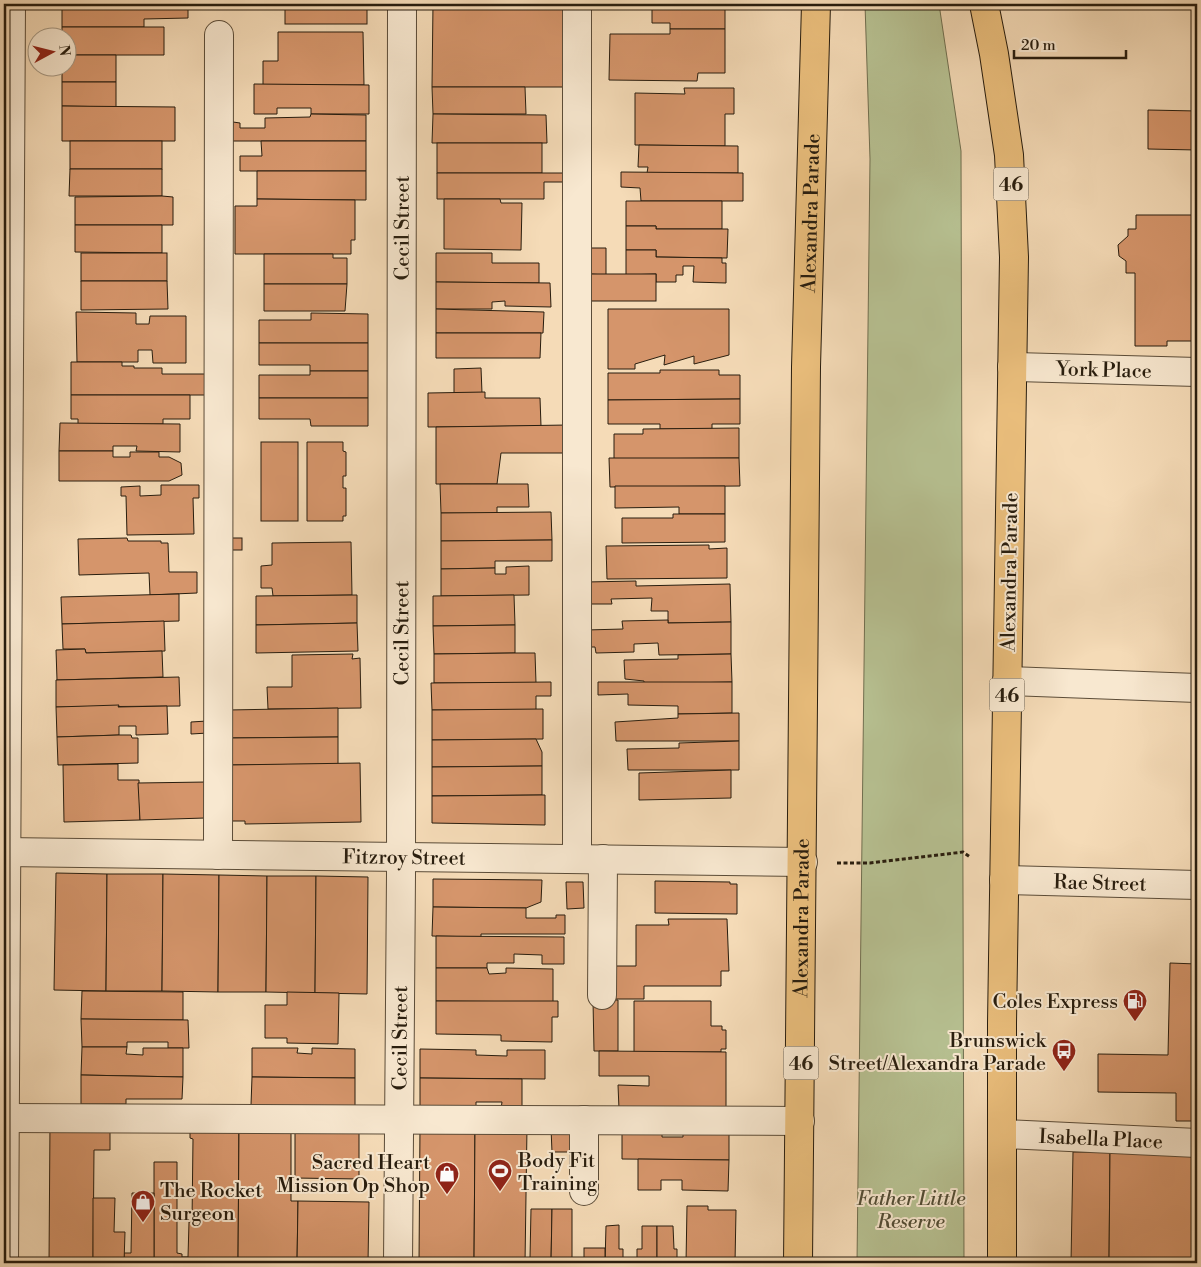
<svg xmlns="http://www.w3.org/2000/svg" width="1201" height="1267" viewBox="0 0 1201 1267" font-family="'Libre Bodoni',serif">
	<rect width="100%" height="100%" fill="#f5dbb7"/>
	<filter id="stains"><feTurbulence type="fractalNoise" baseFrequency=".004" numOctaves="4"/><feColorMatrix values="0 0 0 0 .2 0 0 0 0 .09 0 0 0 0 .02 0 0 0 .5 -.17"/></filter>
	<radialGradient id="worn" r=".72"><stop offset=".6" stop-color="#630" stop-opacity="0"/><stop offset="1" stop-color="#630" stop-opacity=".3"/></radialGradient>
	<polygon fill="#b7c192" stroke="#706f50" points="865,4 939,4 961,151 964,1263 857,1263 870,159"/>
	<g fill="#d5956b" stroke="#281d0e">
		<polygon points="62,4 188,4 188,18 144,19 144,27 62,27"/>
		<rect x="285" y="4" width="82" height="20"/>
		<polygon points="433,4 574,4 574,87 432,87"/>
		<polygon points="614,4 725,4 725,29 670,29 670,23 652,23 652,8 614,7"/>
		<polygon points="62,27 164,27 164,55 68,55 68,38 62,38"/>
		<polygon points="670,29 725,29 725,73 698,73 697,81 609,80 610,34 670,34"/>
		<polygon points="278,32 363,32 364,85 263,85 263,61 278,61"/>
		<polygon points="68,55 116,55 116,82 62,82 62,68 68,68"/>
		<polygon points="62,82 116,82 116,107 62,106"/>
		<polygon points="254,84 369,85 369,114 311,114 311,108 277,108 277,114 254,114"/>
		<polygon points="432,87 525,87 526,114 433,114"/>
		<polygon points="684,88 734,88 734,114 725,114 725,146 635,145 635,93 685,94"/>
		<polygon points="62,106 175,107 175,141 62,141"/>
		<polygon points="1148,110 1197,111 1197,150 1148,149"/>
		<polygon points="311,114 366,115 366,141 232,141 233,122 240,123 240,128 265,128 265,118 310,117"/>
		<polygon points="433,114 546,115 547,143 432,143"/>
		<rect x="70" y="141" width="92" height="28"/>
		<polygon points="261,141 366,141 366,171 240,171 240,156 262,156"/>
		<rect x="437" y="143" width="105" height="30"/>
		<polygon points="639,145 738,146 738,173 647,173 648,167 638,167"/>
		<polygon points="70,169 162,169 162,196 69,196"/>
		<polygon points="257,171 366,171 366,200 257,199"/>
		<polygon points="621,172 743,173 743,201 641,201 640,188 621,187"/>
		<polygon points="437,173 568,173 568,182 544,182 544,199 437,199"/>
		<polygon points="162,196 173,197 173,225 75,225 75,197"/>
		<polygon points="257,199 355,200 355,240 351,240 351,254 235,254 235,206 257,206"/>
		<polygon points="444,199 500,199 501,203 522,203 521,250 444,249"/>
		<polygon points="626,201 722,201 722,229 656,229 656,226 626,226"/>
		<polygon points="1136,215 1197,215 1197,341 1167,341 1167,346 1135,346 1135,273 1126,273 1126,261 1119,256 1118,245 1128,236 1128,229 1136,229"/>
		<polygon points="75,225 162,225 162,253 75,252"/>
		<polygon points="626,226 656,226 656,229 728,229 727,258 656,257 656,250 626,250"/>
		<polygon points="589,248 606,248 606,275 589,274"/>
		<polygon points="626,250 656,250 656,257 722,258 722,263 726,263 726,283 693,282 694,266 683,266 683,275 676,275 676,282 656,282 656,274 626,275"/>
		<rect x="81" y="253" width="86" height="28"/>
		<polygon points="436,253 492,253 492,263 539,263 539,283 436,282"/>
		<polygon points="264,254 333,254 333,258 347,258 347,284 264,284"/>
		<rect x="589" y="274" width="67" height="27"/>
		<polygon points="81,281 167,281 168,309 81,310"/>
		<polygon points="436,282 550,283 551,307 505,306 505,301 492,302 492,309 436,309"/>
		<polygon points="264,284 347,284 345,311 264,311"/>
		<polygon points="436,309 544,312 543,333 436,333"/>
		<polygon points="608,309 729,309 729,355 694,364 694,356 664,365 665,355 635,364 635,369 608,369"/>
		<polygon points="76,312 136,313 136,324 149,324 150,316 186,316 186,363 153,363 152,350 138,350 138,362 77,362"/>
		<polygon points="311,313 368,314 368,343 259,343 259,320 311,320"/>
		<polygon points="436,333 541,333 540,358 436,358"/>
		<polygon points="259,343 368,343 368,371 310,371 310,365 259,365"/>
		<polygon points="71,362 122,362 122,366 134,366 134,368 162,368 162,374 206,374 206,395 71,395"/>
		<polygon points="481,368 482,393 454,393 454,369"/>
		<polygon points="660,370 719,370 719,375 740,375 740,399 608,400 608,373 660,373"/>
		<polygon points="310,371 368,371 368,398 259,398 259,375 310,375"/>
		<polygon points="485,392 485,398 540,398 541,426 428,427 428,393"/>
		<polygon points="71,395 190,395 190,419 163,419 163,424 78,424 78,419 71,419"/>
		<polygon points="259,398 368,398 368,426 311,426 310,419 259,419"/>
		<polygon points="740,399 740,424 712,424 712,429 660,429 660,424 608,424 608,400"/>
		<polygon points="60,423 180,424 180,452 136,451 137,446 113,446 113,451 59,451"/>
		<polygon points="568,425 568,453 501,453 497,484 436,484 436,427"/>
		<polygon points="739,428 739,458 614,459 614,434 643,434 643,429"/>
		<rect x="261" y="442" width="37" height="79"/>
		<polygon points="307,442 343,442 343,451 346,452 346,476 343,476 343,488 346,488 346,516 343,516 343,521 307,521"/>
		<polygon points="59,451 113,451 113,457 130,457 130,452 159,452 159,457 169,457 181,463 182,475 169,481 59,481"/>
		<polygon points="609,458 739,458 740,486 610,487"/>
		<polygon points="440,484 528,484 529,507 497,507 497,513 441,513"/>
		<polygon points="161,485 199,485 199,498 193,498 194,534 127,535 126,496 121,496 121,487 140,486 140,496 161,495"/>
		<polygon points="615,486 725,486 725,514 679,514 679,507 615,508"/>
		<polygon points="551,512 552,540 441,541 441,513"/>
		<polygon points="673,514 725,514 725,542 622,543 622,518 673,518"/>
		<polygon points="127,538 128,541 161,541 161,543 168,543 169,572 197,572 197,593 150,595 149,573 79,575 78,539"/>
		<rect x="231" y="538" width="11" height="12"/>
		<polygon points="552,540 552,561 495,561 495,568 441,569 441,541"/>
		<polygon points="351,542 352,595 273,596 272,588 261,588 261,566 272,565 272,543"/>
		<polygon points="709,545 709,549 727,548 727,578 607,579 606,546"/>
		<polygon points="529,566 529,595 441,596 441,569 495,568 495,574 506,574 506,567"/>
		<polygon points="636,581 636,586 730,584 731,622 668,623 668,611 651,611 652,598 611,599 612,604 587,604 586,582"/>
		<polygon points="179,594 179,621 62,624 61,597"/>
		<polygon points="357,595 357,623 256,625 256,596"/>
		<polygon points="514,595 515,625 433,626 433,596"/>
		<polygon points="668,620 668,623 731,622 731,654 659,655 658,643 634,644 634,652 596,653 595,647 586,647 586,630 623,629 622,621"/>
		<polygon points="164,621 165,651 86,653 85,649 63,649 62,624"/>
		<polygon points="357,623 358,651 256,653 256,625"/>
		<polygon points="515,625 515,653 434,654 433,626"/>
		<polygon points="85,649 86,653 162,651 163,677 57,680 56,650"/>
		<polygon points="515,653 535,653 536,683 434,683 434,654"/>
		<polygon points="353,654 352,659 360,658 361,708 268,709 267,687 292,687 292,655"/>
		<polygon points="731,654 732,682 644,684 644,681 625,679 624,660 678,659 678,655"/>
		<polygon points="179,677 180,706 56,707 56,680"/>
		<polygon points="551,682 551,696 536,696 536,710 432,710 431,683"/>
		<polygon points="598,682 732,682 732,713 678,714 678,706 628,705 628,694 598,695"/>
		<polygon points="119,705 118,707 167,706 168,734 136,735 136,726 119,726 119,735 57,737 56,707"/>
		<polygon points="338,708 338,737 229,738 228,710"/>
		<polygon points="543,709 543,739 432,740 432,710"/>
		<polygon points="739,713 739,741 616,741 615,722 678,718 678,714"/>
		<polygon points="207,721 208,733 191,734 191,722"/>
		<polygon points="119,735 131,735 132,738 138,738 138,763 58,765 57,737"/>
		<polygon points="338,737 338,764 229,765 229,738"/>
		<polygon points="536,739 542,752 542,766 432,767 432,740"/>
		<polygon points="739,741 739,770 628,770 627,749 679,748 679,743"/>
		<polygon points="360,763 361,822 245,824 245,821 228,821 229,765"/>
		<polygon points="118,764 118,780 139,780 140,820 64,822 63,765"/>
		<polygon points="542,766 542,795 432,796 432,767"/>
		<polygon points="731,770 731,798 639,800 639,773"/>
		<polygon points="207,782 205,818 140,820 138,783"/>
		<polygon points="542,795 545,795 545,825 432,823 432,796"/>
		<polygon points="56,873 107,874 106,991 54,990"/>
		<polygon points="107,874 163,874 162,991 106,991"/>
		<polygon points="163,874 219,875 218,992 162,991"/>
		<polygon points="219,875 267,876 266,992 218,992"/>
		<polygon points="267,876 316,876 315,993 266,992"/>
		<polygon points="316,876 368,877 367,994 315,993"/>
		<polygon points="433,879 542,880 541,902 526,908 433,907"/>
		<polygon points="655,881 730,882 730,884 737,884 737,914 655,913"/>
		<polygon points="566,882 583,882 584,908 567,909"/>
		<polygon points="433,907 526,908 526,918 556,918 556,915 565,915 565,934 481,934 481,937 432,936"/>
		<polygon points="668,919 727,919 729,971 721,971 721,986 644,986 644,999 612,999 612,966 636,966 636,925 669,925"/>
		<polygon points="436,936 564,937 564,964 542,964 542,955 514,954 514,963 487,963 487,968 436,968"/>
		<polygon points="1170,963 1197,964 1197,1121 1176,1121 1176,1093 1098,1092 1098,1054 1168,1055"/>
		<polygon points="436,968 487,968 489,974 506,973 506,968 553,969 553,1002 436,1001"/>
		<polygon points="82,991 183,992 183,1020 81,1019"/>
		<polygon points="287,992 339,993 338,1044 287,1043 287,1038 265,1038 265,1005 287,1005"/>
		<polygon points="593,1000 618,1000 618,1051 594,1051"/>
		<polygon points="436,1001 558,1001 558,1017 552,1017 552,1042 501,1041 501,1035 436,1034"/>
		<polygon points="634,1001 711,1001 711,1026 722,1026 722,1030 726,1030 726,1049 721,1049 721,1052 634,1052"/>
		<polygon points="81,1019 188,1020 189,1048 168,1048 168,1042 127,1042 127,1047 82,1047"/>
		<polygon points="82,1047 127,1047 126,1054 143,1055 143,1048 183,1048 183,1077 81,1075"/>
		<polygon points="252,1048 298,1048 297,1053 312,1054 312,1048 355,1049 355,1078 252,1077"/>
		<polygon points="420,1049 476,1050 476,1055 507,1056 507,1050 545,1050 545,1079 420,1078"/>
		<polygon points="599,1051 726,1052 726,1110 619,1109 618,1085 649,1086 649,1076 599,1076"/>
		<polygon points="81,1075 183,1077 182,1099 126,1099 126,1104 81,1104"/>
		<polygon points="252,1077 355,1078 355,1107 251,1105"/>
		<polygon points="420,1078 522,1079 522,1109 501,1109 502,1102 476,1102 476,1108 420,1108"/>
		<polygon points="50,1122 110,1123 110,1150 94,1150 93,1263 49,1263"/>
		<polygon points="190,1124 239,1124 238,1263 182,1263 182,1257 188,1257 189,1222 192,1222 193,1139 190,1138"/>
		<polygon points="239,1124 291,1124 291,1201 298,1201 297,1263 238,1263"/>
		<polygon points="295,1124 359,1125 359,1179 295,1178"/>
		<polygon points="420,1126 475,1126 474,1263 419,1263"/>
		<polygon points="475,1126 527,1127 525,1263 474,1263"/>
		<polygon points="577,1127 578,1152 552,1152 551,1128"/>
		<polygon points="622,1127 662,1127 662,1137 683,1137 683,1128 729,1128 729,1160 622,1159"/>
		<polygon points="1073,1152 1110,1152 1109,1263 1071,1263"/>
		<polygon points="1110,1152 1197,1154 1197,1263 1109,1263"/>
		<polygon points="638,1159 729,1160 728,1191 682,1190 682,1180 661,1180 661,1190 638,1190"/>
		<polygon points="154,1162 177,1162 177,1253 182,1254 182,1263 154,1263"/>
		<polygon points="132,1193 154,1193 154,1263 124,1263 124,1253 131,1253"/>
		<polygon points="93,1198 115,1198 114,1232 125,1232 124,1263 93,1263"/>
		<polygon points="298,1201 369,1202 368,1263 297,1263"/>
		<polygon points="687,1206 708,1206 708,1210 736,1210 735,1263 686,1263"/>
		<polygon points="531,1209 552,1209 551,1263 525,1263 525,1258 530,1258"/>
		<polygon points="552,1209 572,1209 572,1258 577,1258 577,1263 551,1263"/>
		<polygon points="619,1225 619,1249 623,1249 623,1263 605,1263 606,1226"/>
		<polygon points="642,1226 657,1226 657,1263 637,1263 637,1249 642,1249"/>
		<polygon points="657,1226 673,1226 674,1249 677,1249 677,1263 657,1263"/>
		<rect x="584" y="1248" width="21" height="15"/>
	</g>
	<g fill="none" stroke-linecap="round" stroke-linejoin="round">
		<defs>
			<g id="minor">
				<polyline points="577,4 577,859"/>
				<path id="s1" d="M1012,367L1197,372"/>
				<polyline points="1007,681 1197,688"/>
				<path id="s2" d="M4,852L803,862"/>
				<polyline points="218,855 219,35"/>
				<path id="s3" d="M1004,880L1197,885"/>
				<polyline points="602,995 603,859"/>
				<polyline points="4,1118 800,1121"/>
				<path id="s4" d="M1003,1134L1197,1143"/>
				<polyline points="584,1191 584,1120"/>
				<polyline points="4,1263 11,4"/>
				<path id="s5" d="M398,1263L401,874L402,4"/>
			</g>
			<g id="highway">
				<polyline points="984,4 994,54 1009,155 1014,257 1002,1023 1002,1263"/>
				<path id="s6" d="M798,1263L806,367L816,4"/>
			</g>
		</defs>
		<use href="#minor" stroke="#5b4c38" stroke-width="30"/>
		<use href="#highway" stroke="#281d0e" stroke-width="30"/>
		<polyline stroke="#281d0e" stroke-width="3" stroke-dasharray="4 2.5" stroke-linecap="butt" points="837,863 870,863 963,852 970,857"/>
		<use href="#minor" stroke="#f8e8d0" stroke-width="28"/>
		<use href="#highway" stroke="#eabe7c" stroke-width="28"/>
	</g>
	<defs>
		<symbol id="fuel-pin" viewBox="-11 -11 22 30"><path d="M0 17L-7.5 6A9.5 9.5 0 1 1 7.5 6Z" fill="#8f2418" stroke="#f8e8d0"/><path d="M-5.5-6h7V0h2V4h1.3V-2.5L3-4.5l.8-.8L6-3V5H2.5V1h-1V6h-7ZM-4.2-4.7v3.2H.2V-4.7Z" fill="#fff"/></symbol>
		<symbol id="bus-pin" viewBox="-11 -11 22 30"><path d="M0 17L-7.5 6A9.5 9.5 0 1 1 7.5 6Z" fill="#8f2418" stroke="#f8e8d0"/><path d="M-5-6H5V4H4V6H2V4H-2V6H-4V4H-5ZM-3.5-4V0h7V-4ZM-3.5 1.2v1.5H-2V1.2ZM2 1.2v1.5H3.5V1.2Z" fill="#fff"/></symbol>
		<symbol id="stadium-pin" viewBox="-11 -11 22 30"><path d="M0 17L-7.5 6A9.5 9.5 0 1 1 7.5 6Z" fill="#8f2418" stroke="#f8e8d0"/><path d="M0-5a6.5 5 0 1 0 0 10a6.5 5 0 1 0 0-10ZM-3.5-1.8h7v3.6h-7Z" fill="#fff"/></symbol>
		<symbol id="shop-pin" viewBox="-11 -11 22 30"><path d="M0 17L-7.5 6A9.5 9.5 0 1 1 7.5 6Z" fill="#8f2418" stroke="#f8e8d0"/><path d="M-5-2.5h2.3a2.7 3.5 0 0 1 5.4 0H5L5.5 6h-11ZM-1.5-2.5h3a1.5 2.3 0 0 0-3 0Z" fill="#fff"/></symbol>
	</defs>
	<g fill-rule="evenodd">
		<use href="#fuel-pin" x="1121" y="987" width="28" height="38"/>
		<use href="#bus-pin" x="1050" y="1037" width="28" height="38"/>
		<use href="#stadium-pin" x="486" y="1157" width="28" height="38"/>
		<use href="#shop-pin" x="433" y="1160" width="28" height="38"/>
		<use href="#shop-pin" x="129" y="1188" width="28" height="38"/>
	</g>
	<g text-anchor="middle" stroke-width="4" stroke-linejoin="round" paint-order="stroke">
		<g fill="#f8e8d0" stroke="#665a48" stroke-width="1">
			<rect x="993.5" y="167.5" width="35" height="33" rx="4"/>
			<rect x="989.5" y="678.5" width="35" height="33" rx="4"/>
			<rect x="783.5" y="1046.5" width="35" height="33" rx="4"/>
		</g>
		<g font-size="19" font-weight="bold" fill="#281d0e">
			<text x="1011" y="191">46</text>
			<text x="1007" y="702">46</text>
			<text x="801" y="1070">46</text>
		</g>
		<g font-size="20" fill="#281d0e" stroke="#f8e8d0">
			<text dy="7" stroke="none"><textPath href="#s6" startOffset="1050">Alexandra Parade</textPath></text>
			<text dy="7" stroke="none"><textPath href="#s5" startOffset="1035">Cecil Street</textPath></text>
			<text dy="7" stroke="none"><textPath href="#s1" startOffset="92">York Place</textPath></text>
			<text transform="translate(1009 572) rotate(-89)" y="7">Alexandra Parade</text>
			<text dy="7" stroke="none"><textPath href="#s5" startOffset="630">Cecil Street</textPath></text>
			<text dy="7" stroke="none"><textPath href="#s2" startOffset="400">Fitzroy Street</textPath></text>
			<text dy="7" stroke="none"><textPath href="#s3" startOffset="96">Rae Street</textPath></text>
			<text dy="7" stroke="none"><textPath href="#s6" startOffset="345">Alexandra Parade</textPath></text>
			<text dy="7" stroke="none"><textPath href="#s5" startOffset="225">Cecil Street</textPath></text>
			<text dy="7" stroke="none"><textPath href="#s4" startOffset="98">Isabella Place</textPath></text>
		</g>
		<g font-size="20" fill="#281d0e" stroke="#f8e8d0" text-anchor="end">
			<text x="1118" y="1008">Coles Express</text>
			<text x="1046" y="1047">Brunswick<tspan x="1046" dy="23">Street/Alexandra Parade</tspan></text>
			<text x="518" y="1167" text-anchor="start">Body Fit<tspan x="518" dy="23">Training</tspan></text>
			<text x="430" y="1169">Sacred Heart<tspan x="430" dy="23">Mission Op Shop</tspan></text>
			<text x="160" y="1197" text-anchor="start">The Rocket<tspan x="160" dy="23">Surgeon</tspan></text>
		</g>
		<g font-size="20" font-style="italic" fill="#534e36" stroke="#f8e8d0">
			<text x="911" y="1205">Father Little<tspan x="911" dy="23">Reserve</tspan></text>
		</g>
	</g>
	<rect width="1201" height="1267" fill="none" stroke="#f5dbb7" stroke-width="20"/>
	<rect x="5" y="5" width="1191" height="1257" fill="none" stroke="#281d0e" stroke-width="2.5"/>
	<rect x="10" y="10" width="1181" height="1247" fill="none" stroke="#281d0e"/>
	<g transform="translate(52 52) rotate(83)"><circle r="24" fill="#f8e8d0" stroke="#a59782"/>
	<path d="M0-4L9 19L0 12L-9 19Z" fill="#8f2418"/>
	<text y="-8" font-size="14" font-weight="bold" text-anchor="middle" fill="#281d0e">N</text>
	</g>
	<path d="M1014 50v8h112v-8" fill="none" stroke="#281d0e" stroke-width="2.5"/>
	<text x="1021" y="50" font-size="15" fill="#281d0e" stroke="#f8e8d0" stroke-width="4" paint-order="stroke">20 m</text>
	<rect width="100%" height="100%" filter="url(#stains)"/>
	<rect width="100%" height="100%" fill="url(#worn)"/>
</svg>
